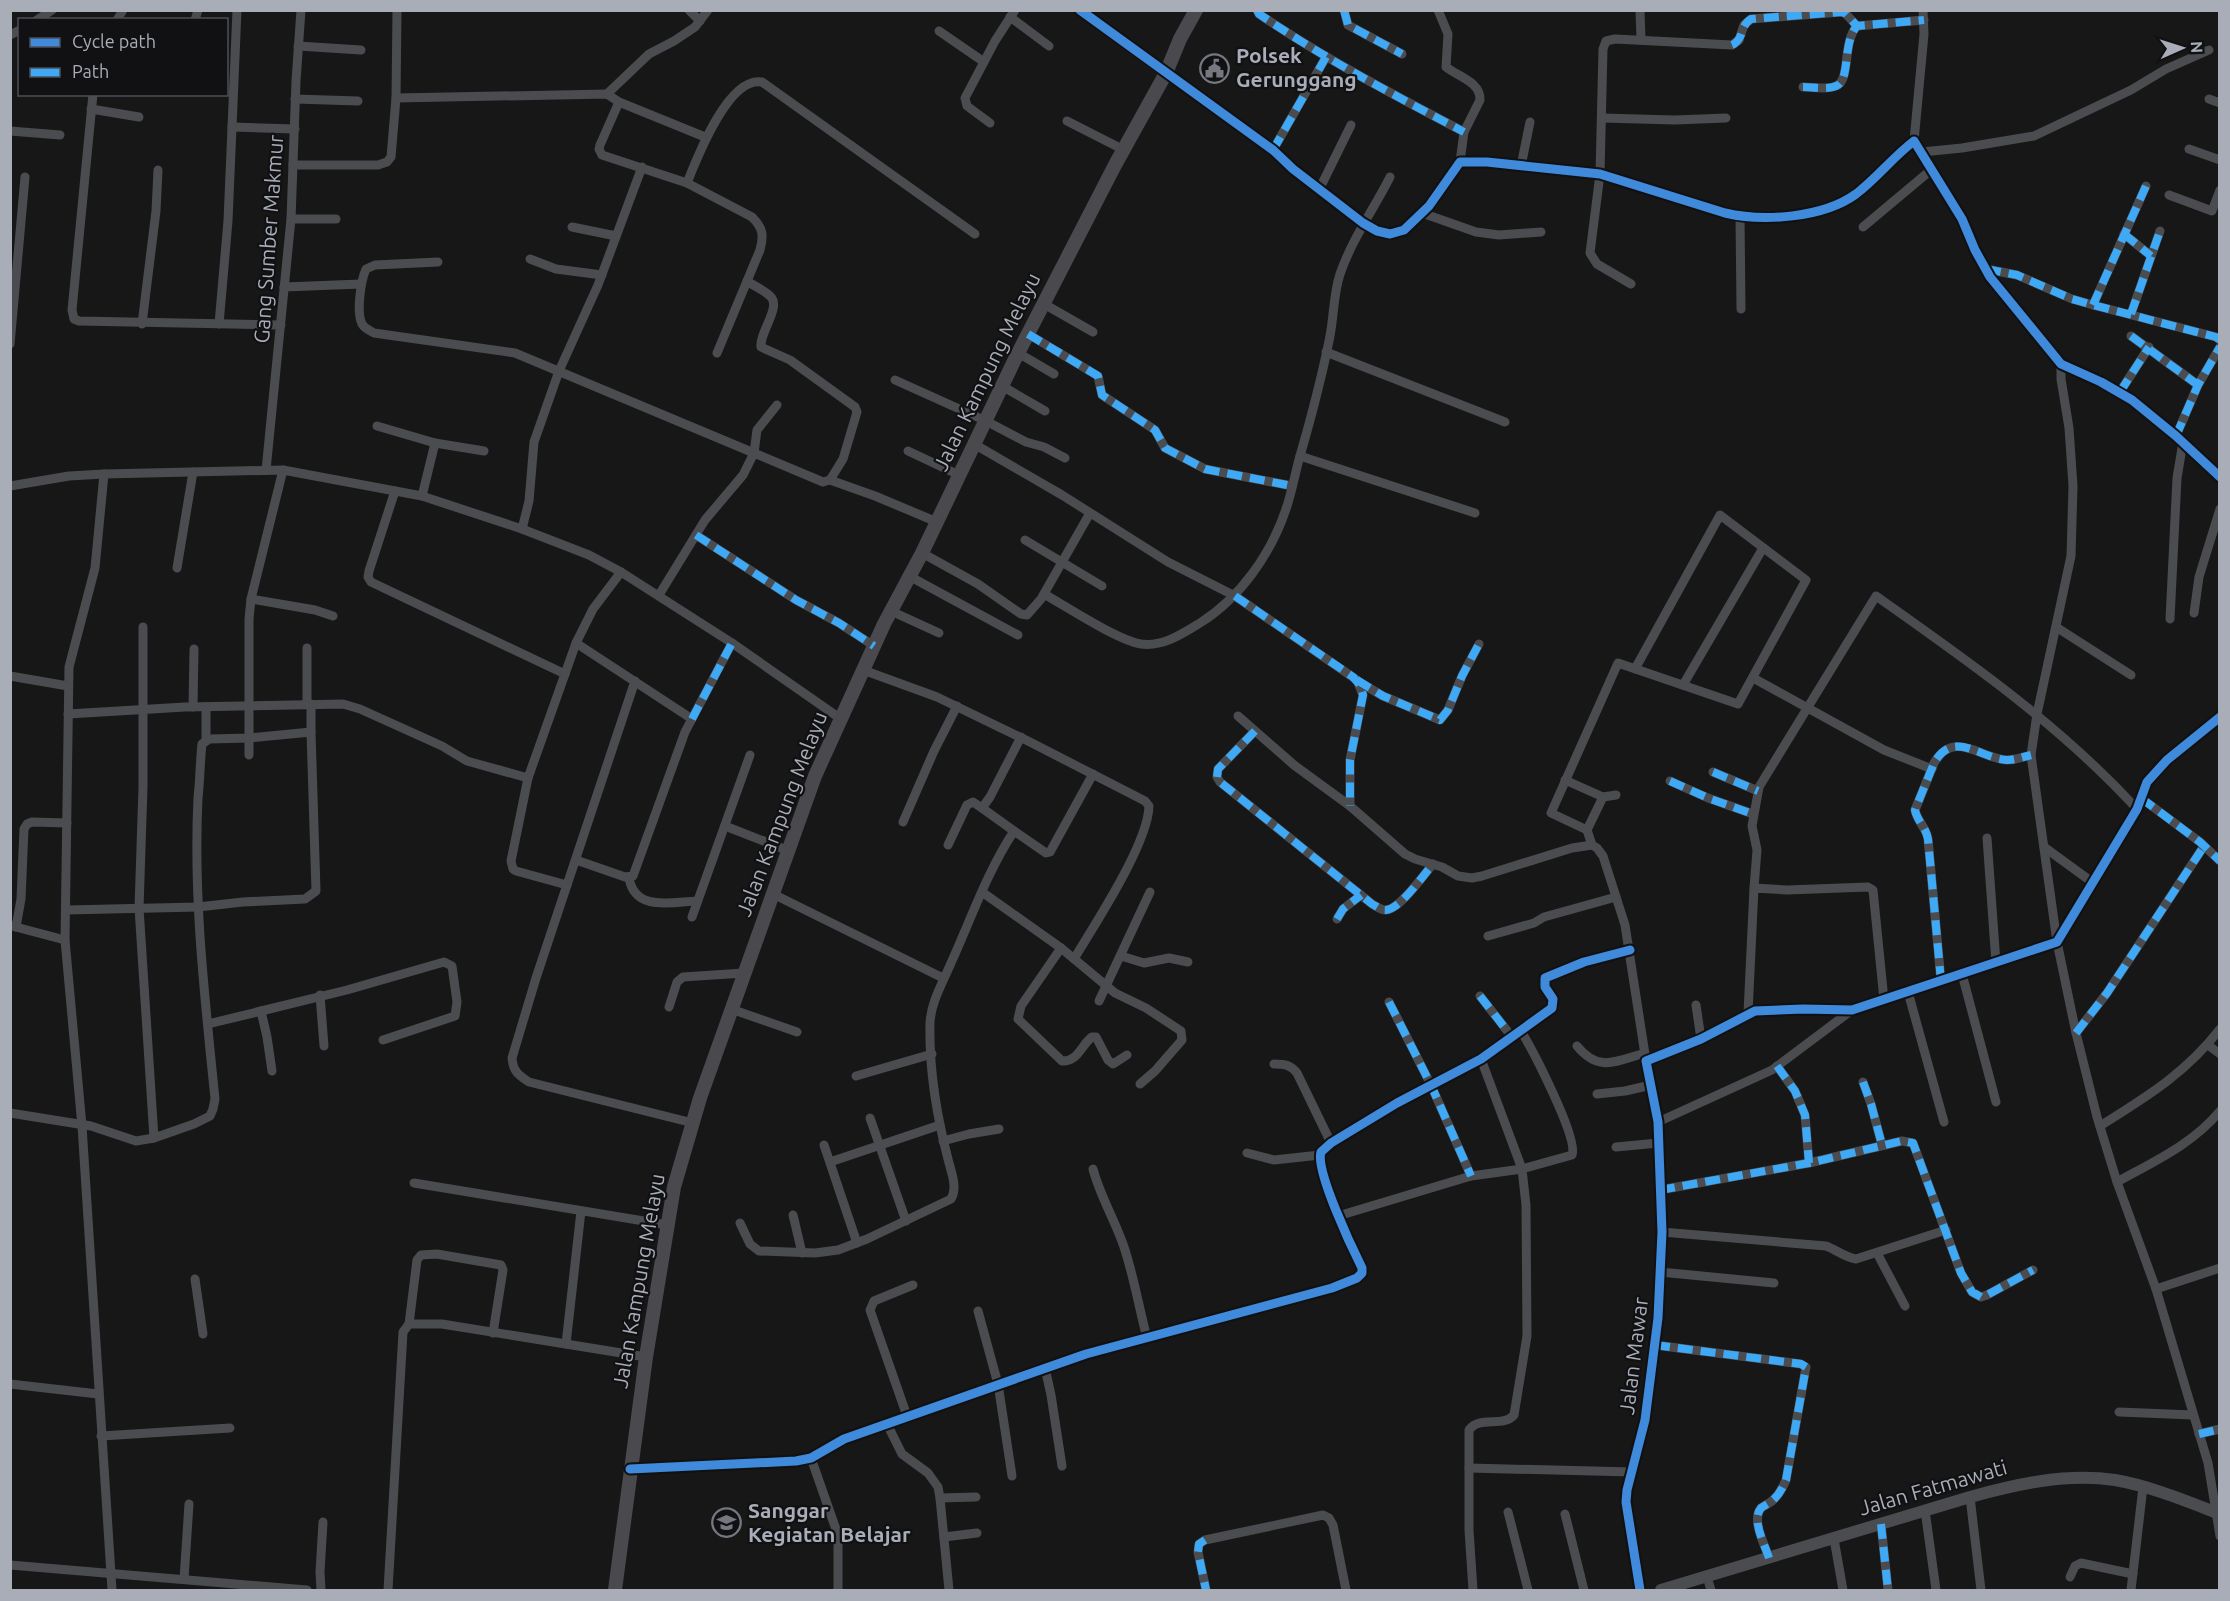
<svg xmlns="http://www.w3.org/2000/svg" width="2230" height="1601" viewBox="0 0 2230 1601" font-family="Ubuntu,sans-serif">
	<rect width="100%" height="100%" fill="#171717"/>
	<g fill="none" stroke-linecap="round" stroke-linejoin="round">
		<g stroke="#4b4c50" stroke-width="9">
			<polyline points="689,10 700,21"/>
			<path d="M1257,10L1259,14C1325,59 1394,95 1464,132"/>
			<polyline points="1344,10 1348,25 1402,54"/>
			<path d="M1438,10L1448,34L1446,67C1457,76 1481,82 1480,100L1464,132L1460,162"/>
			<polyline points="1640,10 1641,40"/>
			<polyline points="1010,17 1049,46"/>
			<polyline points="37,20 52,10"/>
			<polyline points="117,20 123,10"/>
			<polyline points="195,20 198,10"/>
			<polyline points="939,31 984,62"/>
			<polyline points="10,35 20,30"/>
			<polyline points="298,46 361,50"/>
			<path d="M1166,73C1202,98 1240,122 1274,150C1295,169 1365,236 1392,233C1418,230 1446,183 1460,162H1487L1600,174L1725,213C1763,222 1823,218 1856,194C1877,178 1893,157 1914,141L1962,219L1975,250L1990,277L2061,364L2101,382L2132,400L2176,436L2220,477"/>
			<path d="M1803,87C1813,87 1827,90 1836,86C1851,81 1842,42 1857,26"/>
			<polyline points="93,94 72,310 74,319 79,321 281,325"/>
			<polyline points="607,94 649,54 674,41 695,27 708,10"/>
			<polyline points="396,98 607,94 619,102 705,137"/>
			<polyline points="295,99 358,101"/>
			<polyline points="2209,99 2220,103"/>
			<path d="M619,102L600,145L599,149L602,155L687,183L752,217C763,228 764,235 760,250L717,353"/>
			<polyline points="91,109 139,117"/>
			<polyline points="1602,118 1675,120 1726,118"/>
			<polyline points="1067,121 1124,150"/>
			<polyline points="990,123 967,106 965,98 995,41 1015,10"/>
			<polyline points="232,127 295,129"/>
			<polyline points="10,131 60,135"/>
			<polyline points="1914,141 1924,34 1923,10"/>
			<polyline points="2189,149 2220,160"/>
			<polyline points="1273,150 1326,57"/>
			<polyline points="1922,152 1962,148 2034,136 2131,90 2166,69 2209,50"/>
			<polyline points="293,165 378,165 387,162 391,157 396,98 397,10"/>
			<polyline points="1521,166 1530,122"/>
			<path d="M687,183C697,158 728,76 762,82L975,234"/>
			<polyline points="1319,190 1351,125"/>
			<polyline points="2169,195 2212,211 2220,190"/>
			<polyline points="1422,213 1476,232 1499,235 1541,232"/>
			<polyline points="1740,216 1741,309"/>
			<polyline points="291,219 336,219"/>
			<polyline points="572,227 616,236"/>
			<polyline points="1863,227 1931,170"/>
			<polyline points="2124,234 2151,256"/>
			<polyline points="530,259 556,269 602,275"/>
			<path d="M438,262L375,265L366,269C361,280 356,312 362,324C365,329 369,330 374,333L515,353L754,453L743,475L705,520L659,595"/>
			<polyline points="1986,269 2017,275 2072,299 2093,305 2216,337 2220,340"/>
			<path d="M747,281C754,286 766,291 771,297C781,308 759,333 761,347L790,360L855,407L857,412L843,459L830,480L823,482L754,453L757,430L777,405"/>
			<polyline points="1631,284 1597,264 1590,253 1600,174 1603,49 1606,41 1615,39 1732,45 1739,40 1744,25 1751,19 1841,12 1845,13 1857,26 1924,20"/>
			<polyline points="284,287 361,284"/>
			<polyline points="1044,304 1093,332"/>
			<polyline points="2093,305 2146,186"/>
			<polyline points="2131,314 2160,231"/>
			<polyline points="142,324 156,211 158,170"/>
			<polyline points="219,324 228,221 237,10"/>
			<polyline points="1028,334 1098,376 1102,395 1155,430 1165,448 1205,469 1292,486"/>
			<polyline points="2131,336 2198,385"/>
			<polyline points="10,344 25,177"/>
			<polyline points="1326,352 1505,422"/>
			<polyline points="1018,353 1054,374"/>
			<polyline points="2061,364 2061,379 2069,428 2073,486 2071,556 2037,714 2031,755 2057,942 2076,1033 2097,1117 2117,1182 2156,1289 2208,1463 2220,1536"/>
			<polyline points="895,380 986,421 1026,442 1044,447 1065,458"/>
			<polyline points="1002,386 1045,411"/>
			<polyline points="2120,392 2149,347"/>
			<polyline points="377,426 435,443 484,451"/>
			<polyline points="2176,436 2198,385 2220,347"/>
			<polyline points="974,444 1062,495 1168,562 1235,596 1357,680 1363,695 1350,760 1350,806"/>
			<polyline points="908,451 959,475"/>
			<polyline points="1300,456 1475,513"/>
			<polyline points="266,470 291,219 296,81 301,10"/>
			<polyline points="104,474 95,568 69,667 65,940 82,1126 112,1590"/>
			<polyline points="830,480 875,496 937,522"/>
			<polyline points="10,486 69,476 104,474 283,470 422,496 522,529 589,555 621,572 732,643 841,719"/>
			<polyline points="395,491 369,571 368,577 371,582 565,674"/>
			<polyline points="422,496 435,443"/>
			<polyline points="522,529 529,501 534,442 559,371 598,285 642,167"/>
			<polyline points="696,535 796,600 839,623 874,646"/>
			<polyline points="1025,540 1102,586"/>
			<polyline points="922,553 978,584 1021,614 1027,615 1041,599 1090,513"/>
			<polyline points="177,568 193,472"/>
			<polyline points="909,576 1018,635"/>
			<path d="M1044,594C1067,607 1117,640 1141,644C1163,647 1182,634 1200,623C1240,598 1271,554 1286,509C1292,492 1295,473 1300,456C1311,418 1321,380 1329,341C1334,319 1333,295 1340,274C1352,239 1374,209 1390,177"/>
			<polyline points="251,599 315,610 333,616"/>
			<polyline points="891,611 939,633"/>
			<polyline points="2194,613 2199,577 2220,509"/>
			<polyline points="2170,619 2177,478 2183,442"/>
			<polyline points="143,627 143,787 139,908 154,1138"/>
			<polyline points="2056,627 2131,675"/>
			<polyline points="576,643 692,719"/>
			<polyline points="307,648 307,704"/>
			<polyline points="1635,669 1720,515 1806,580 1738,704 1618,663 1551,813 1587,830 1592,845 1597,848 1603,856 1625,925 1646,1061"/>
			<path d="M863,670L937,697L1028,741L1145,801L1149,806C1148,844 1095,924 1074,959"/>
			<polyline points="10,676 68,686"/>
			<polyline points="1755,679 1884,750 1932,769"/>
			<path d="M635,681L536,978L512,1058C513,1071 518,1075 529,1082L693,1123"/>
			<polyline points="1359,682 1383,696 1440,720 1448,710 1462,676 1479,644"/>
			<polyline points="1683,685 1763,548"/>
			<polyline points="193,707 194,649"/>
			<polyline points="68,714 185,707 343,704 360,709 442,746 467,761 528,778"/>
			<polyline points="1238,716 1294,765 1350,806 1405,854 1415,859 1442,867 1458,876 1472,878 1482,876 1572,848 1592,845"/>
			<path d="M1255,731L1218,769L1217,777L1220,782L1372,904C1376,906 1381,910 1385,910C1399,911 1424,874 1433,864"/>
			<polyline points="206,741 206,707"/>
			<polyline points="249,755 249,619 251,599 283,470"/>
			<polyline points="1713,772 1758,791"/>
			<polyline points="1565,780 1603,797"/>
			<polyline points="1670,781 1708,798 1753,814"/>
			<polyline points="2141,798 2200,842 2220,861"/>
			<polyline points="982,808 1014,831"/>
			<polyline points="903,822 934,751 957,706"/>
			<polyline points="725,826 789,851"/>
			<polyline points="1587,830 1603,797 1616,795"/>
			<polyline points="1987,838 1996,963"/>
			<polyline points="948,845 967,805 973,802 982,808 990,797 1021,737"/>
			<polyline points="2044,847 2092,882"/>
			<polyline points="576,860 625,877 633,876 685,732 732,643"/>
			<path d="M629,878C635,912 671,902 697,901"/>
			<polyline points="567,885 516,871 513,869 511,861 528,778 576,643 593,609 621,572"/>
			<path d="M1754,888L1757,850L1752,826L1759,787L1876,596C1968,661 2060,725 2137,809"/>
			<polyline points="982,892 1061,948 1115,993 1146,1008 1181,1031 1182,1040 1155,1071 1140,1084"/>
			<polyline points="773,894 943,978"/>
			<polyline points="66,910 198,907 243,902 305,899 316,891 311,732"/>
			<polyline points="692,917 750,755"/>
			<polyline points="1337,919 1343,909 1361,895"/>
			<polyline points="12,926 65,940"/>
			<polyline points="16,927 21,899 24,829 27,824 32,822 67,823"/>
			<polyline points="1488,936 1534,923 1544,917 1616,897"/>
			<path d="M1061,948L1021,1006L1018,1019L1062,1061C1078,1062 1081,1045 1092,1037H1096L1108,1060L1113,1064L1127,1055"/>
			<polyline points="1121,956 1144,963 1169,958 1188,962"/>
			<polyline points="1962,974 1996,1102"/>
			<path d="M1941,981L1928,839C1926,827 1917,821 1915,810L1934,763C1954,729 1979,758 2007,760C2015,760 2023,757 2031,755"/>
			<polyline points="1908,992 1944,1122"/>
			<polyline points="320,995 324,1046"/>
			<polyline points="1480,996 1512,1037"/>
			<polyline points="1099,1001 1150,892"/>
			<polyline points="1389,1002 1431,1085 1471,1176"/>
			<polyline points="1696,1005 1701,1039"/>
			<polyline points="669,1007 677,982 683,977 744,973"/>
			<polyline points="731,1009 797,1032"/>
			<polyline points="261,1011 267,1037 272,1071"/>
			<polyline points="1748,1013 1754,888 1787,890 1868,887 1873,890 1884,1000"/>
			<polyline points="208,1024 347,990 444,962 452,966 457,1002 455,1016 383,1040"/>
			<polyline points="2076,1033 2107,993 2204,846"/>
			<polyline points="2208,1045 2220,1054"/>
			<path d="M1577,1046C1599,1073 1616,1061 1645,1053"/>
			<path d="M1481,1059L1522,1169L1572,1155C1579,1139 1532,1049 1521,1031"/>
			<path d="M1274,1064C1285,1064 1291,1065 1297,1073L1331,1143"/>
			<polyline points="1777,1066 1795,1091 1805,1115 1809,1163"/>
			<polyline points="856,1076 932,1054"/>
			<polyline points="1863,1082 1871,1104 1882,1145"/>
			<polyline points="1597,1094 1625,1091 1651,1085"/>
			<path d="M10,1113L91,1126L136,1141L154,1138L194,1124L210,1116L213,1109L215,1099C205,999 193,899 198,798C200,780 200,762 202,744L209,739L249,738L311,732V704"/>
			<polyline points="870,1118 906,1221"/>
			<polyline points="1658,1122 1772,1070 1852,1010"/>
			<path d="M2100,1126C2146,1097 2185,1074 2220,1029"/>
			<polyline points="943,1141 969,1134 999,1129"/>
			<polyline points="824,1145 857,1243"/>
			<polyline points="1616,1147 1658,1143"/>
			<polyline points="1247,1153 1274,1160 1320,1155"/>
			<polyline points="830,1162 940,1125"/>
			<path d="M1093,1169C1100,1196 1115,1220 1124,1247C1134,1277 1139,1308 1147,1338"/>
			<path d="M2117,1182C2153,1162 2193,1144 2220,1111"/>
			<polyline points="414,1183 668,1225"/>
			<polyline points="1660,1190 1809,1163 1902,1141 1913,1143 1961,1273 1972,1292 1981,1297 1987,1295 2033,1270"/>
			<polyline points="793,1215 802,1253"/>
			<path d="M1338,1216L1471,1176L1522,1169L1526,1205L1527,1336L1514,1415C1503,1428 1479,1415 1469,1430V1530L1473,1590"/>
			<path d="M740,1223L750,1244L759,1251L815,1253L838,1250L867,1239L951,1199C958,1187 951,1172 948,1159C937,1117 929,1067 930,1023C931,1002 943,982 951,963C971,919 987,872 1014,831L1046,853L1050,852L1093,774"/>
			<path d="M1662,1232L1826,1246C1837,1250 1844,1257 1856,1259L1946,1230"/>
			<polyline points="1877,1253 1905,1306"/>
			<polyline points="1660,1272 1774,1283"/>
			<polyline points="195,1279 203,1334"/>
			<polyline points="2156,1289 2220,1268"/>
			<polyline points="978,1311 998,1384 1012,1476"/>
			<polyline points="409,1324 442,1324 646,1357"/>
			<polyline points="566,1344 581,1211"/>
			<path d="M1655,1345L1801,1364L1806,1367L1786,1480C1783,1487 1779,1495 1773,1500C1770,1503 1765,1505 1761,1508C1751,1520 1765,1545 1769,1558"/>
			<polyline points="1045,1368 1051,1395 1062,1466"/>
			<polyline points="10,1384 98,1394"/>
			<polyline points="2119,1412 2193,1415"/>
			<polyline points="907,1416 870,1310 874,1301 913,1285"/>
			<polyline points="887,1424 902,1454 928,1473 938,1487 940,1498 949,1590"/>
			<polyline points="2199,1434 2220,1429"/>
			<polyline points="101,1436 230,1428"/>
			<polyline points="811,1458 838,1535 838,1590"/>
			<polyline points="1469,1468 1633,1472"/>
			<path d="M630,1469L796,1461L811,1458L844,1439L1086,1354L1332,1288L1357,1278L1362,1273V1268C1352,1248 1315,1170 1321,1152L1331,1143L1397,1103L1481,1059L1552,1008L1553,999L1545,987V978L1584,962L1630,950"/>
			<polyline points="1970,1497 1981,1590"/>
			<polyline points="940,1498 976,1497"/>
			<polyline points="1925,1510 1936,1590"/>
			<polyline points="1508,1512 1528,1590"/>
			<polyline points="1565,1514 1584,1590"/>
			<polyline points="1881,1524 1888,1590"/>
			<polyline points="944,1537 977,1533"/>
			<polyline points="1834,1539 1843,1590"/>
			<polyline points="10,1565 307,1590"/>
			<polyline points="1707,1577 1711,1590"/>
			<polyline points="2070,1577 2075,1566 2081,1563 2133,1574"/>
			<polyline points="184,1579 189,1504"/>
			<polyline points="321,1590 320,1572 323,1522"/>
			<polyline points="388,1590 403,1332 409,1324 417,1260 421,1255 437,1254 501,1265 503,1270 493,1333"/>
			<polyline points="1206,1590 1198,1552 1199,1544 1205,1540 1323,1515 1329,1518 1333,1525 1346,1590"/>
			<polyline points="1640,1590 1626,1502 1627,1490 1645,1420 1658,1318 1662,1232 1658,1122 1646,1061 1701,1039 1755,1011 1803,1009 1852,1010 2057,942 2137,809 2147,782 2167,760 2220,717"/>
			<polyline points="2131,1590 2143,1487"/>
		</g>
		<g stroke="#4b4c50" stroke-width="12">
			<polyline points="1080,10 1166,73"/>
			<path d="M1661,1590L1970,1497C2017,1484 2065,1473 2115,1480C2150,1486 2186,1501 2220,1514"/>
		</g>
		<polyline stroke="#4a4a4e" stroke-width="14" points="615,1590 646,1357 674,1187 700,1098 815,776 884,624 922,553 1015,359 1115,165 1166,73 1180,39 1196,10"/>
		<g stroke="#3fa9f5" stroke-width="8" stroke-dasharray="15 8" stroke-linecap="butt">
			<path d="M1257,10L1259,14C1325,59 1394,95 1464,132"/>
			<polyline points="1344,10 1348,25 1402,54"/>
			<path d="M1732,45C1744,40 1740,25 1751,19L1841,12L1845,13L1857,26L1924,20"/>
			<path d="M1803,87C1813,87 1827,90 1836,86C1851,81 1842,42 1857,26"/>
			<polyline points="1273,150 1326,57"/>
			<polyline points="2124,234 2151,256"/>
			<polyline points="1986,269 2017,275 2072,299 2093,305 2216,337 2220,340"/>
			<polyline points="2093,305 2146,186"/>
			<polyline points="2131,314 2160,231"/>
			<polyline points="1028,334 1098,376 1102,395 1155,430 1165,448 1205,469 1292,486"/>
			<polyline points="2131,336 2198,385"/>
			<polyline points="2120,392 2149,347"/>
			<polyline points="2176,436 2198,385 2220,347"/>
			<polyline points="696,535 796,600 839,623 874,646"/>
			<polyline points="1235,596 1353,677 1360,685 1363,695 1350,760 1350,806"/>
			<polyline points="1357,680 1383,696 1440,720 1448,710 1462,676 1479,644"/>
			<polyline points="692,719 732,643"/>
			<path d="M1255,731L1218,769L1217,777L1220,782L1372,904C1376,906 1381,910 1385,910C1399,911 1424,874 1433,864"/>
			<polyline points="1713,772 1758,791"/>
			<polyline points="1670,781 1708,798 1753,814"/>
			<polyline points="2141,798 2200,842 2220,861"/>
			<polyline points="1337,919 1343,909 1361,895"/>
			<path d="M1941,981L1928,839C1926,827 1917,821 1915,810L1934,763C1954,729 1979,758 2007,760C2015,760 2023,757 2031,755"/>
			<polyline points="1480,996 1512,1037"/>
			<polyline points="1389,1002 1431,1085 1471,1176"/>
			<polyline points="2076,1033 2107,993 2204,846"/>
			<polyline points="1777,1066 1795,1091 1805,1115 1809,1163"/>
			<polyline points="1863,1082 1871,1104 1882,1145"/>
			<polyline points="1660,1190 1809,1163 1902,1141 1913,1143 1961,1273 1972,1292 1981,1297 1987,1295 2033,1270"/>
			<path d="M1655,1345L1801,1364L1806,1367L1786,1480C1783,1487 1779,1495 1773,1500C1770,1503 1765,1505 1761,1508C1751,1520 1765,1545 1769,1558"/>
			<polyline points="2199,1434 2220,1429"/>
			<polyline points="1881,1524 1888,1590"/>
			<polyline points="1205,1540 1199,1544 1198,1552 1206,1590"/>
		</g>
		<defs>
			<g id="cycleway">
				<path d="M1080,10L1273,150L1293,169L1363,223L1377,231L1390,234L1404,230L1429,206L1460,162H1487L1600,174L1725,213C1763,222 1823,218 1856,194C1877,178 1893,157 1914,141L1962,219L1975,250L1990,277L2061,364L2101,382L2132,400L2176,436L2220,477"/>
				<path d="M630,1469L796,1461L811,1458L844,1439L1086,1354L1332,1288L1357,1278L1362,1273V1268C1352,1248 1315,1170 1321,1152L1331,1143L1397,1103L1481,1059L1552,1008L1553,999L1545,987V978L1584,962L1630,950"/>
				<polyline points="1640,1590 1626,1502 1627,1490 1645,1420 1658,1318 1662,1232 1658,1122 1646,1061 1701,1039 1755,1011 1803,1009 1852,1010 2057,942 2137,809 2147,782 2167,760 2220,717"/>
			</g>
		</defs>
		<use href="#cycleway" stroke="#111113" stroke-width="13"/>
		<use href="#cycleway" stroke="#408adc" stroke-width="9"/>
	</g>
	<defs>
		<symbol id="civic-ring" viewBox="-11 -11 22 22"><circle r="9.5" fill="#111113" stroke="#757880" stroke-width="1.5"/><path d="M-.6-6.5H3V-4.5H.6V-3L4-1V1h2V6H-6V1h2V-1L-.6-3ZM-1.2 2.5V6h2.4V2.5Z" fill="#757880"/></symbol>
		<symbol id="school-ring" viewBox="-11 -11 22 22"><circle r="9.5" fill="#111113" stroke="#757880" stroke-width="1.5"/><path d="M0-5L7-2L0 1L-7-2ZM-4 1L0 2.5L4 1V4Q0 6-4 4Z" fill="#757880"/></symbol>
	</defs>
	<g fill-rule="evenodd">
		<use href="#civic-ring" x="1198" y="52" width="33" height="33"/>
		<use href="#school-ring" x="710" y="1506" width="33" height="33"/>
	</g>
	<g text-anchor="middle" stroke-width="4.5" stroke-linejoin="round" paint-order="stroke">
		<g font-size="21" font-weight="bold" fill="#a8adb8" stroke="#111113" text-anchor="start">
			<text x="1236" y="63">Polsek<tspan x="1236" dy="24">Gerunggang</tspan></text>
			<text x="748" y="1518">Sanggar<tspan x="748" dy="24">Kegiatan Belajar</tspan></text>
		</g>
		<g font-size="21" fill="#a8adb8" stroke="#111113">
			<text transform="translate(269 239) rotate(-86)" y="7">Gang Sumber Makmur</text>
			<text transform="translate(987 372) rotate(-64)" y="7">Jalan Kampung Melayu</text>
			<text transform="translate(782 814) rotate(-69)" y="7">Jalan Kampung Melayu</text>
			<text transform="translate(639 1281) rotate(-80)" y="7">Jalan Kampung Melayu</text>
			<text transform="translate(1634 1356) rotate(-83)" y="7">Jalan Mawar</text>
			<text transform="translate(1933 1488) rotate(-16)" y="7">Jalan Fatmawati</text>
		</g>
	</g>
	<rect width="2230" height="1601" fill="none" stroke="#a8adb8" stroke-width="24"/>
	<rect x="18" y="18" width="210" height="78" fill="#111113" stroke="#4d4f55" stroke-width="1.5"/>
	<rect x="30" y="38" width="30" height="9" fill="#408adc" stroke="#4d4f55" stroke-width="1.5"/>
	<text x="72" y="48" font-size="18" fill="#a8adb8">Cycle path</text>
	<rect x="30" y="68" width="30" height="9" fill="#3fa9f5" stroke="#4d4f55" stroke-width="1.5"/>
	<text x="72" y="78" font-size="18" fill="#a8adb8">Path</text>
	<g transform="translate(2182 48) rotate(87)" stroke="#111113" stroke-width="4.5" paint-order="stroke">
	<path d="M0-4.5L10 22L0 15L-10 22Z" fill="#a8adb8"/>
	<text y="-9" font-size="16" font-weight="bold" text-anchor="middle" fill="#a8adb8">N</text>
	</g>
</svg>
